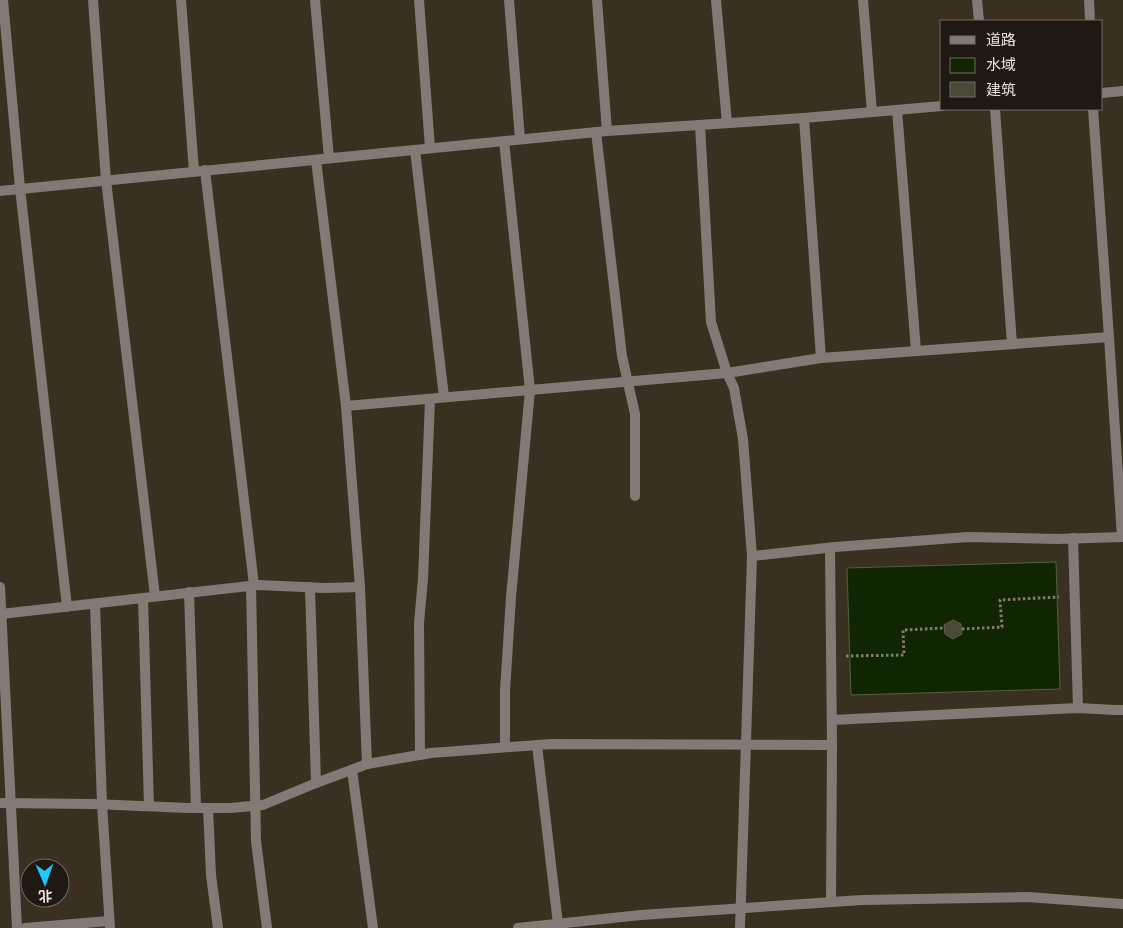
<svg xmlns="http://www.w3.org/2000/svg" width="1123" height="928" viewBox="0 0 1123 928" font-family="Manrope,'Noto Sans SC',sans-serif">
	<rect width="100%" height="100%" fill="#3a3022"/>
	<polygon fill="#102601" stroke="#515f42" points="1056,562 1060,689 851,695 847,568"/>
	<polygon fill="#4a4938" stroke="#61604e" points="953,620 961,624 962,634 953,639 945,634 944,625"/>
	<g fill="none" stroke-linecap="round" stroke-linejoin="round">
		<g stroke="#857c70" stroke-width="3" stroke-dasharray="2.5 2.5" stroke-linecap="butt">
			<polyline points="962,629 1002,627 1000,600 1059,597"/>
			<polyline points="846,656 904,655 903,630 944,628"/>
		</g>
		<g stroke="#837a76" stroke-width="10">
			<polyline points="3,0 20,188 67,607"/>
			<polyline points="93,0 106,180 155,596"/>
			<polyline points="181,0 194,171"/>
			<polyline points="419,0 430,148"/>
			<polyline points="509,0 520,139"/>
			<polyline points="597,0 607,131"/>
			<polyline points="863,0 872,112"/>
			<polyline points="977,0 979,21"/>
			<polyline points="1089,0 1090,21"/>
			<polyline points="700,125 711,322 727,373"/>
			<polyline points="596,132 622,356 635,414 635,496"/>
			<polyline points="504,141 530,390 511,597 505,691 505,747"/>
			<polyline points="415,150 444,397"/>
			<polyline points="316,160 346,406 360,587 367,764"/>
			<polyline points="205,170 254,585"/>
			<polyline points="346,406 530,390"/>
			<polyline points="1073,538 1078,708"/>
			<polyline points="251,585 256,841 267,928"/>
			<polyline points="0,587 17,928"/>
			<polyline points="310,587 316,783"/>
			<polyline points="189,592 196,808"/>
			<polyline points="143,598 149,806"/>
			<polyline points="95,604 102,804 110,928"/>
			<polyline points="832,720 1078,708 1115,710 1123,710"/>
			<polyline points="537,745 558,924"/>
			<polyline points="420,755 419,623 423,579 430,399"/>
			<polyline points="352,770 373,928"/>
			<polyline points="208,808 211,875 218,928"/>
			<polyline points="25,928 109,921"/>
		</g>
		<g stroke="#837a76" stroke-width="10">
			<polyline points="315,0 329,158"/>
			<polyline points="716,0 727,123"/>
			<polyline points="1102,93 1123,91"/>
			<polyline points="995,109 1012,344"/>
			<polyline points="1093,109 1109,337 1122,537"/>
			<polyline points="897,110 916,351"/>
			<polyline points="804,118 821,358"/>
			<polyline points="0,191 607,131 804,118 942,106"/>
			<polyline points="727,373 734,388 743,439 752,556 740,928"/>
			<polyline points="530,390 727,373 821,358 1109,337"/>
			<polyline points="830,548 832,745 831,902"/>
			<polyline points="752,556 835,547 968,537 1057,539 1123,537"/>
			<polyline points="1,614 258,585 325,588 360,587"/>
			<polyline points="0,803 93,804 188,808 230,808 263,805 316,783 367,764 431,753 551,744 832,745"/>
			<polyline points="518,928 641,915 862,900 1028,897 1123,904"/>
		</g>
	</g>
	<rect x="940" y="20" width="162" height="90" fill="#1e1913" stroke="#706a63"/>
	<rect x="950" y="36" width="25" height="8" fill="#837a76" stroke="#706a63"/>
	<text x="986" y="45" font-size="15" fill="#eae3da">道路</text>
	<rect x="950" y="58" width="25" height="15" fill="#102601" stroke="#706a63"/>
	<text x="986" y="70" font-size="15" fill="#eae3da">水域</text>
	<rect x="950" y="82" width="25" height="15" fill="#4a4938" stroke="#706a63"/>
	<text x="986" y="95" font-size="15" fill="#eae3da">建筑</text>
	<g transform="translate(45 883) rotate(178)"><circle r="24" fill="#1e1913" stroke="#706a63"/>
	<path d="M0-4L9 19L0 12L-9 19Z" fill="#1dc9fd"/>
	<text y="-8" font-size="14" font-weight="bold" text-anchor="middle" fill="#eae3da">北</text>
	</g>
</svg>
